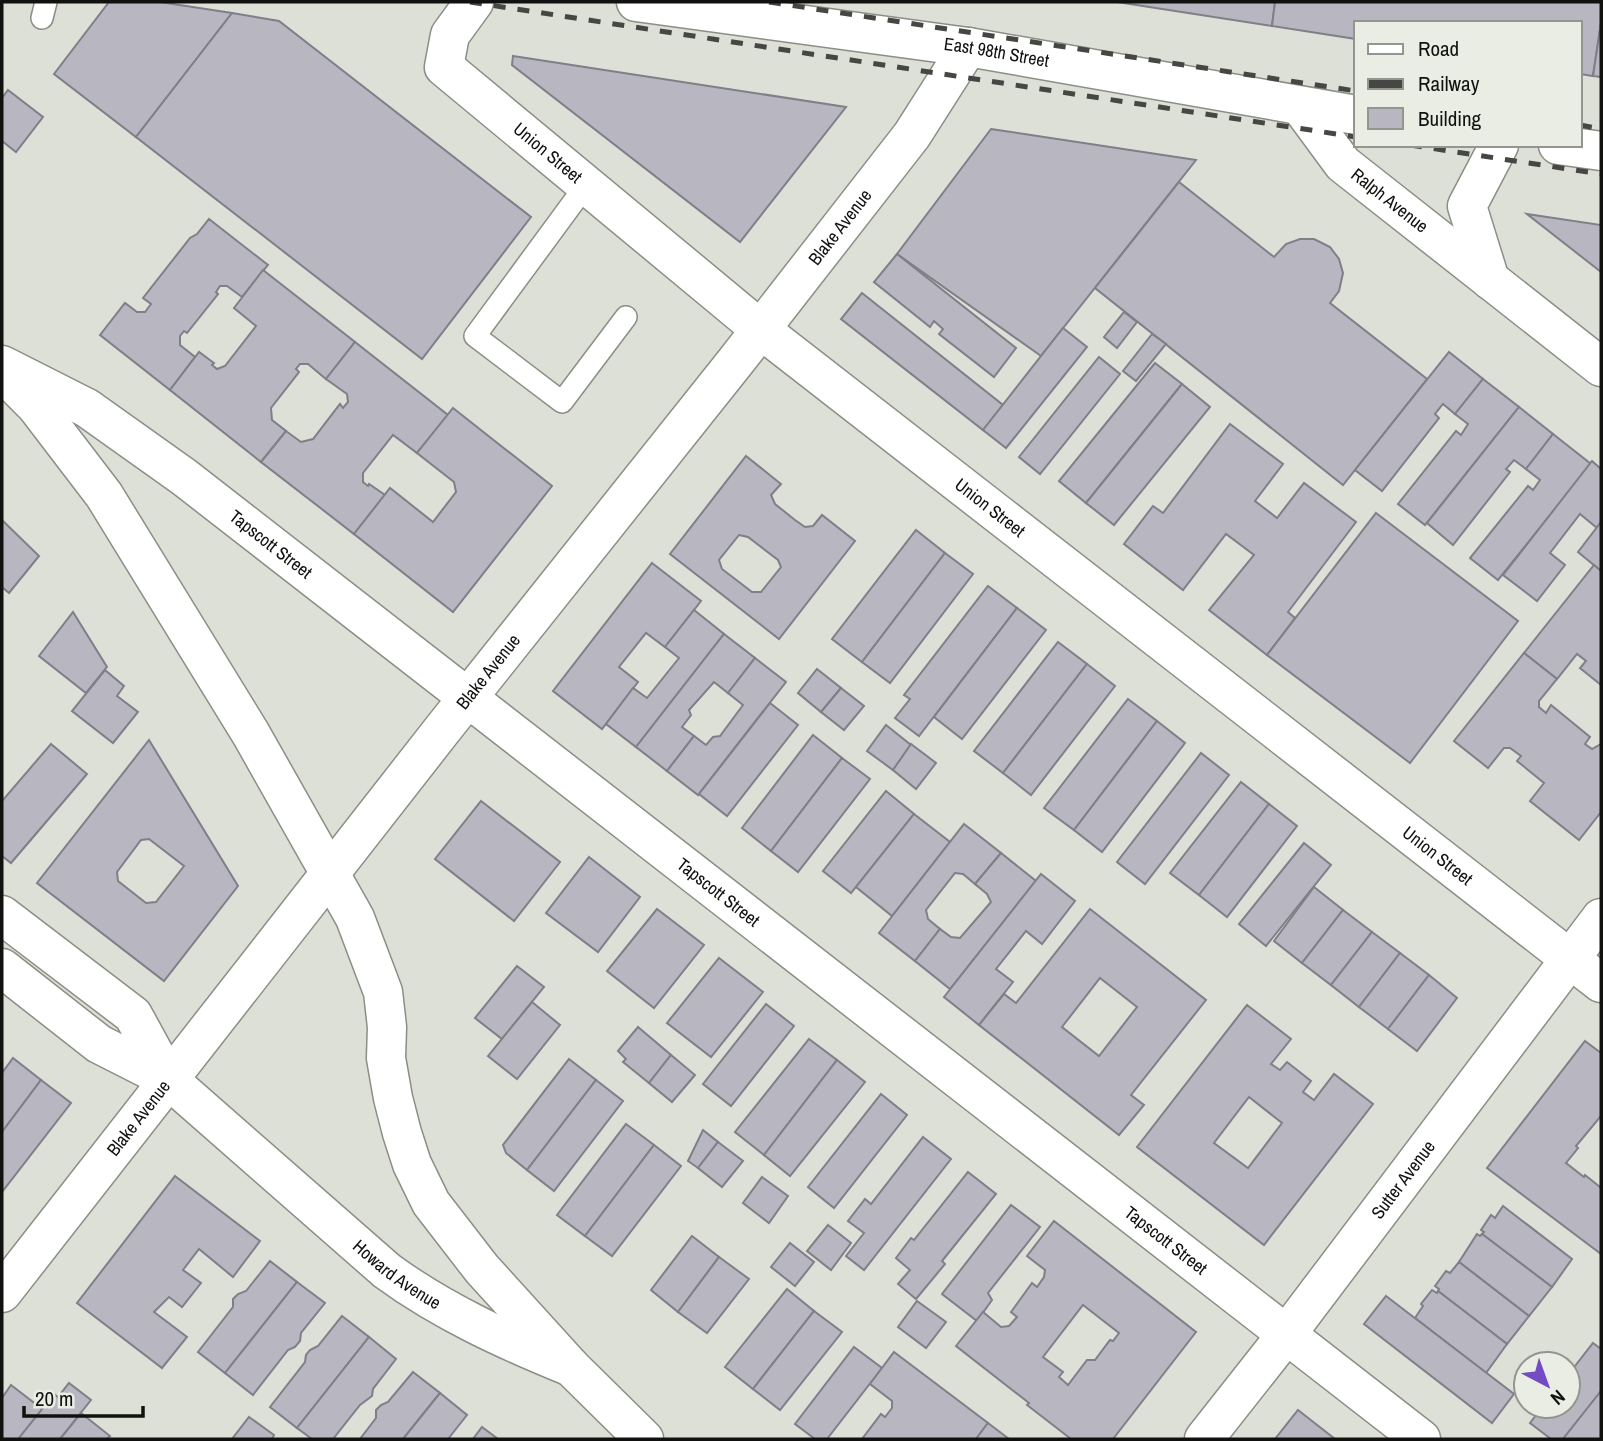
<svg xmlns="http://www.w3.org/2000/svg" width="1603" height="1441" viewBox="0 0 1603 1441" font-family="'Archivo Narrow',sans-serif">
	<rect width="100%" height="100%" fill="#dde0d6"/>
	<g fill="#b8b6c0" stroke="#807e88" stroke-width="2" fill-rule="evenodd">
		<polygon points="109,2 160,2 232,13 136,137 54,74"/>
		<polygon points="1117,2 1275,2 1272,26"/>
		<polygon points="1275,2 1601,2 1601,23 1593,76 1580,74 1580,23 1356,23 1356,39 1272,26"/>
		<polygon points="232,13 279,21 531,217 422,359 136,137"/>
		<polygon points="1601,23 1601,77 1593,76"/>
		<polygon points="513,56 846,107 740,242 512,65"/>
		<polygon points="8,90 43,117 16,152 2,141 2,98"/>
		<polygon points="991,129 1196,160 1041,356 897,254"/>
		<polygon points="1179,182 1274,257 1286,244 1300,239 1314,239 1330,247 1339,259 1343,273 1339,291 1330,303 1427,379 1343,485 1095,288"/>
		<polygon points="1527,214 1601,225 1601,272"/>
		<polygon points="209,219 268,265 242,297 227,286 220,286 216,292 218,294 187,333 184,331 180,336 180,345 195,357 170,390 100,335 125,303 137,312 145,312 151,304 143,298 190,238 197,234"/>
		<polygon points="897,254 1016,348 994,377 939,334 943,329 934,321 930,327 874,282"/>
		<polygon points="263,270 355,342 326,379 308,364 300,364 296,369 299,372 271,408 272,420 286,431 261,462 170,390 199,352 214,363 212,365 217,369 225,366 256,326 234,308"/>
		<polygon points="862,293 1003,405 983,430 841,319"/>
		<polygon points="1124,312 1137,322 1117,348 1104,337"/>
		<polygon points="1063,328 1087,347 1006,448 983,430"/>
		<polygon points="1152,334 1166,344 1136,381 1123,371"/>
		<polygon points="355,342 448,415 417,453 393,435 363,473 363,482 368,486 369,484 385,495 354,534 261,462 286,431 301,442 313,439 340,404 343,408 348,402 347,394 326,379"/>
		<polygon points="1449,352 1483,379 1455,414 1443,404 1435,414 1439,418 1382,491 1355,470"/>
		<polygon points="1099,357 1120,374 1040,474 1019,457"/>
		<polygon points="1155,363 1182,384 1086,503 1059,481"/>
		<polygon points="1483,379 1519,407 1425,525 1398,504 1456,431 1461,435 1468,424 1455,414"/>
		<polygon points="1182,384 1210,407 1114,525 1086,503"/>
		<polygon points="1519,407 1553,434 1526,469 1514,460 1506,469 1510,472 1453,545 1427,523"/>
		<polygon points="453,408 552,486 453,612 354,534 390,488 433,522 456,492 454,482 417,453"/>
		<polygon points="1230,424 1283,464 1255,501 1277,518 1304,483 1356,522 1288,612 1295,618 1267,655 1209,610 1254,555 1226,534 1183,590 1124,544 1153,506 1163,513"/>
		<polygon points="1553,434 1591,464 1498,580 1470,558 1528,486 1533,490 1540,480 1526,469"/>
		<path d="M746,456L781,484L771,495L775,504L795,520L805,527L813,526L822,515L855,541L779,639L670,554ZM739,535L748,537L778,560L781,567L761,592H752L722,569L719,560Z"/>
		<polygon points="1592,461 1601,469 1601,522 1597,528 1580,514 1550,553 1565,565 1537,601 1503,575"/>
		<polygon points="1376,513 1518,621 1410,763 1267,655"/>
		<polygon points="2,520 39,556 9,593 2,587"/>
		<polygon points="1601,522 1601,571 1578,552"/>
		<polygon points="916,530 945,553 862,662 832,639"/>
		<polygon points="945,553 973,574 890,683 862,662"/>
		<polygon points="652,563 701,601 665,647 646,633 619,667 638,682 602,729 553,691"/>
		<polygon points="1594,565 1601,571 1601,685 1580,668 1586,661 1577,654 1557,679 1524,653"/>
		<polygon points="988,586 1017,608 919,736 895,718 910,699 904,695"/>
		<polygon points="1017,608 1046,630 962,739 934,717"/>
		<polygon points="694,610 724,634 636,747 606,724 633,688 647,698 679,658 665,647"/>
		<polygon points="73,612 107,667 86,693 39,656"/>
		<polygon points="724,634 755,658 728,693 714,682 689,710 691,715 682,727 694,736 667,771 636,747"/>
		<polygon points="1058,642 1087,664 1003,773 974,751"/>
		<polygon points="1524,653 1557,679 1539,701 1539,707 1546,713 1551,705 1590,737 1585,744 1592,749 1601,744 1601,812 1579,840 1530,801 1544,783 1517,761 1521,756 1510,748 1504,748 1488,768 1454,741"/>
		<polygon points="755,658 786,682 698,795 667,771 694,736 706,745 713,737 720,736 743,705 728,693"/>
		<polygon points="1087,664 1115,686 1031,795 1003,773"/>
		<polygon points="817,669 841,688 821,712 798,693"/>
		<polygon points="105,670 124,686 117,696 138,712 113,743 72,711"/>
		<polygon points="841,688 864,706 844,730 821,712"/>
		<polygon points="1128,699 1157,721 1074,830 1044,808"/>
		<polygon points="770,703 798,725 727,816 699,794"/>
		<polygon points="1157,721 1185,743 1102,852 1074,830"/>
		<polygon points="886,725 911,745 893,770 867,751"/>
		<polygon points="813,735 842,758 771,851 742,828"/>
		<path d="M149,740L238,886L164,981L37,883ZM149,839L184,866L156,902L146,903L118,881L117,872L141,840Z"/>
		<polygon points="51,744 87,774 11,863 2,856 2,801"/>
		<polygon points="911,744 936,763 916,789 893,770"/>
		<polygon points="1201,753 1229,775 1145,884 1117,862"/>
		<polygon points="842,758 870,779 798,872 771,851"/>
		<polygon points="1241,782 1269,804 1199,895 1170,873"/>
		<polygon points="886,791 914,814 851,893 823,871"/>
		<polygon points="481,801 560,862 514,921 435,859"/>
		<polygon points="1269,804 1297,826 1227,917 1199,895"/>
		<polygon points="914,814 950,842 892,916 856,887"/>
		<polygon points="964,824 1001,853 975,884 963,874 955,873 926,910 928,919 940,929 915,961 879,933"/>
		<polygon points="1304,843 1331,865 1266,946 1239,924"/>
		<polygon points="1001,853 1036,881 950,989 915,961 940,929 951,937 960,938 991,902 987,894 975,884"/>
		<polygon points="589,857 640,897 598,952 546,913"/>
		<polygon points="1041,874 1075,901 1042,944 1026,931 996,969 1013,982 979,1025 944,997"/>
		<polygon points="1314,887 1343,910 1302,963 1274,941"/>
		<polygon points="657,909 704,945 654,1008 607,971"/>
		<path d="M1090,909L1206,1000L1131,1095L1144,1105L1119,1135L979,1025L1004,994L1016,1003ZM1100,978L1137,1007L1099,1056L1062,1027Z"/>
		<polygon points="1343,910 1372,932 1331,985 1302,963"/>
		<polygon points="1372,932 1400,953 1359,1007 1331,985"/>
		<polygon points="1400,953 1429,975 1388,1029 1359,1007"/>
		<polygon points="719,958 763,992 711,1057 667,1023"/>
		<polygon points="517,966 544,987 502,1039 475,1018"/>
		<polygon points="1429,975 1457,998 1417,1051 1388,1029"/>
		<polygon points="532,1002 560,1025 517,1079 488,1056"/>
		<polygon points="766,1004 794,1026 731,1106 703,1084"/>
		<path d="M1247,1005L1291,1039L1271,1064L1280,1070L1287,1062L1311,1081L1303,1092L1314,1100L1334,1074L1373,1104L1264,1245L1137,1147ZM1249,1097L1282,1123L1248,1168L1214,1143Z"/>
		<polygon points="638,1027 671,1055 649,1083 623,1062 626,1059 618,1051"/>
		<polygon points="809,1039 837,1060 764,1155 735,1132"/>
		<polygon points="1585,1041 1601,1053 1601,1116 1576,1146 1578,1148 1566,1163 1584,1177 1585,1175 1600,1187 1601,1185 1601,1254 1487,1168"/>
		<polygon points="671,1055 695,1075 672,1102 649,1083"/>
		<polygon points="13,1058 41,1080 2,1132 2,1073"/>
		<polygon points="569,1059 596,1080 527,1170 506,1153 503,1145"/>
		<polygon points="837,1060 865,1082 790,1176 764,1155"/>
		<polygon points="41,1080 71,1103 2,1192 2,1132"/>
		<polygon points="596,1080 623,1101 554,1191 527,1170"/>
		<polygon points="881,1094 907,1115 834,1208 808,1187"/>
		<polygon points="626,1124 654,1145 585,1236 557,1215"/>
		<polygon points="703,1130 718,1142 698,1168 688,1161"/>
		<polygon points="923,1137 951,1159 864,1270 846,1256 864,1233 848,1221 865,1199 871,1204"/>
		<polygon points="718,1142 743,1161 722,1187 698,1168"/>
		<polygon points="654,1145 681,1166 612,1256 585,1236"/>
		<polygon points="968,1172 996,1194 942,1261 945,1264 916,1299 898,1284 910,1270 896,1258 911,1238 914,1240"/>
		<polygon points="175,1176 260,1241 233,1277 199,1249 183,1270 201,1283 182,1307 169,1297 154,1312 187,1337 162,1368 77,1303"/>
		<polygon points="762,1177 788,1196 769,1223 743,1203"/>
		<polygon points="1011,1205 1040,1227 988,1293 992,1300 977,1321 942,1294"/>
		<polygon points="1503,1206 1572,1259 1552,1287 1482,1234 1484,1232 1481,1230 1491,1215 1495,1218"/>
		<path d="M1054,1221L1196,1332L1113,1439H1071L1027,1405L1029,1403L956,1346L983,1312L1001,1327L1009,1326L1017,1317L1011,1312L1032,1283L1037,1287L1044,1277L1045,1270L1027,1256ZM1083,1305L1119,1333L1113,1341L1110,1340L1095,1360H1087L1068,1385L1059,1377L1063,1372L1043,1357Z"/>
		<polygon points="828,1225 851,1243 831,1270 807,1251"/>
		<polygon points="1477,1234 1480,1236 1482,1234 1552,1287 1529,1316 1459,1262"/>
		<polygon points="692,1236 719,1257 678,1312 651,1290"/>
		<polygon points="790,1243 814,1262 795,1286 771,1267"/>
		<polygon points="719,1257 749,1279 707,1333 678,1312"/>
		<polygon points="270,1261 297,1282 225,1373 198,1352 233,1307 233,1299 238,1294 246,1291"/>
		<polygon points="1459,1262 1529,1316 1507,1344 1438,1291 1439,1289 1435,1286 1446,1271 1450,1273"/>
		<polygon points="297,1282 325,1303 301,1333 300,1341 295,1347 288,1350 253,1395 225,1373"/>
		<polygon points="787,1289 814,1311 753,1389 725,1367"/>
		<polygon points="1432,1290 1437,1293 1438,1291 1507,1344 1486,1373 1415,1318 1423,1306 1421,1304"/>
		<polygon points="1386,1296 1514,1394 1492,1423 1364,1324"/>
		<polygon points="917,1301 946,1322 926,1348 898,1327"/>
		<polygon points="814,1311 842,1332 780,1410 753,1389"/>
		<polygon points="342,1316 369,1337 297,1428 270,1407 305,1362 306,1355 310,1350 318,1346"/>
		<polygon points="369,1337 396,1359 373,1389 372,1396 360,1405 333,1439 312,1439 297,1428"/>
		<polygon points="1593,1343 1601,1349 1601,1391 1563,1439 1551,1439 1530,1423 1543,1406 1568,1406 1568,1375"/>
		<polygon points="854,1347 882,1368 827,1439 815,1439 795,1424"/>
		<polygon points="894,1352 988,1423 976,1439 862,1439 881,1414 885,1417 892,1408 892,1401 870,1384"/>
		<polygon points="413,1372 440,1393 403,1439 360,1439 376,1418 376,1410 381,1405 388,1402"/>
		<polygon points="69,1383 91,1400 60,1439 18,1439 54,1394 58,1397"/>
		<polygon points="11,1385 42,1409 18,1439 2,1439 2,1398"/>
		<polygon points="1601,1391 1601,1439 1563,1439"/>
		<polygon points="440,1393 467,1415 448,1439 403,1439"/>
		<polygon points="1298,1410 1335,1439 1275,1439"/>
		<polygon points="81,1413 110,1436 107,1439 60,1439"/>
		<polygon points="249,1417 274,1435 272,1439 232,1439"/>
		<polygon points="988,1423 1009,1439 976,1439"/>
		<polygon points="482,1427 498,1439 473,1439"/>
	</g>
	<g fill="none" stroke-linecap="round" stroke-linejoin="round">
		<defs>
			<g id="lane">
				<polyline points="42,18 46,2"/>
				<polyline points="586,185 475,336 562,402 626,317"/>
			</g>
			<g id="street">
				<path id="s1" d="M474,2L450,35L444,67L760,329L1601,983"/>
				<path id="s2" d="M636,2L968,47L1356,115"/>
				<path id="s3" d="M1301,107L1343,164L1601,367"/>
				<polyline points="1558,145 1601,151"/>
				<polyline points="1490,280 1467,206 1499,145"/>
				<path id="s4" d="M2,365L87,408L184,477L1421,1439"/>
				<polyline points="2,915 133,1015 168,1079"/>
				<path id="s5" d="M2,968L99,1044L168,1079L387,1271C443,1312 507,1341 571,1367"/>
				<path id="s6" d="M2,1293L442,730L736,361L912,135L968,47"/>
			</g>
			<g id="secondary">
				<path id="s7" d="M1204,1439L1286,1335L1601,918"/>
			</g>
			<polyline id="primary" points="2,372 36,406 104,495 251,734 355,918 383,992 387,1027 386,1058 393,1098 402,1133 412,1164 431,1203 482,1269 571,1367 644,1439"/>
		</defs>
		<use href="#lane" stroke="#8b8e85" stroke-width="24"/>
		<use href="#street" stroke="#8b8e85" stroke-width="41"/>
		<use href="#secondary" stroke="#8b8e85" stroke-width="41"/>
		<use href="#primary" stroke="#8b8e85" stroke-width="41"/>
		<use href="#lane" stroke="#fff" stroke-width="21"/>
		<use href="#street" stroke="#fff" stroke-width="38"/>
		<use href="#secondary" stroke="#fff" stroke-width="38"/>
		<use href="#primary" stroke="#fff" stroke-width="38"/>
		<g stroke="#464743" stroke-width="5" stroke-dasharray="12 12" stroke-linecap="butt">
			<polyline points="470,2 1356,137"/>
			<polyline points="769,2 1356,91"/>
			<polyline points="1580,125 1601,129"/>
			<polyline points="1410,145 1601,174"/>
		</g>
	</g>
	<g text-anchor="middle" stroke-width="6" stroke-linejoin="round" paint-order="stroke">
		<g font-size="18" fill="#11120f" stroke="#eaede3">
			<text dy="6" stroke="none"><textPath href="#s2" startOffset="364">East 98th Street</textPath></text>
			<text dy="6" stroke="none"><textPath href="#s1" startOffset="208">Union Street</textPath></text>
			<text dy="6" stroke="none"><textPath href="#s3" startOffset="130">Ralph Avenue</textPath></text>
			<text dy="6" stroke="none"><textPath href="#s6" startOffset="1356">Blake Avenue</textPath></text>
			<text dy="6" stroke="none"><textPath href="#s1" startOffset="775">Union Street</textPath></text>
			<text dy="6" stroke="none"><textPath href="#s4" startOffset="324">Tapscott Street</textPath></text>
			<text dy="6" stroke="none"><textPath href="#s6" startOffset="789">Blake Avenue</textPath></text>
			<text dy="6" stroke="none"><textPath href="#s1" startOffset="1342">Union Street</textPath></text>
			<text dy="6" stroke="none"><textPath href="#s4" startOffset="891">Tapscott Street</textPath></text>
			<text dy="6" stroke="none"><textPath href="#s6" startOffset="222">Blake Avenue</textPath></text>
			<text dy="6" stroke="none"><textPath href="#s7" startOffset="327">Sutter Avenue</textPath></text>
			<text dy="6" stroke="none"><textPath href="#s4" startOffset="1458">Tapscott Street</textPath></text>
			<text dy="6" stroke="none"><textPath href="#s5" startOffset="502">Howard Avenue</textPath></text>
		</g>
	</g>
	<rect width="1603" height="1441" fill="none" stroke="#11120f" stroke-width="7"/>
	<rect x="1354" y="21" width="228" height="126" fill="#eaede3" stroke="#93958e" stroke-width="2"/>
	<rect x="1368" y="44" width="35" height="10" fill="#ffffff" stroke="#93958e" stroke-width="2"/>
	<text x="1418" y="56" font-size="21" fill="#11120f">Road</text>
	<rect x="1368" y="79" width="35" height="10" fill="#464743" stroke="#93958e" stroke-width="2"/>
	<text x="1418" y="91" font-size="21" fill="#11120f">Railway</text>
	<rect x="1368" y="108" width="35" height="21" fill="#b8b6c0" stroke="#93958e" stroke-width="2"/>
	<text x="1418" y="126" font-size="21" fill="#11120f">Building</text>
	<g transform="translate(1547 1385) rotate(139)"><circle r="33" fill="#eaede3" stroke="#93958e" stroke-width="2"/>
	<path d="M0-5L12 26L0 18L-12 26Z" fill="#734bc4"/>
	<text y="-10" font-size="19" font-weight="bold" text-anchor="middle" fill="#11120f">N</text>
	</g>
	<path d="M24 1406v10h119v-10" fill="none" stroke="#11120f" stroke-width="3.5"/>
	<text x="35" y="1406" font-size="21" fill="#11120f" stroke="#eaede3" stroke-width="5" paint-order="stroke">20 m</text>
</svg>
